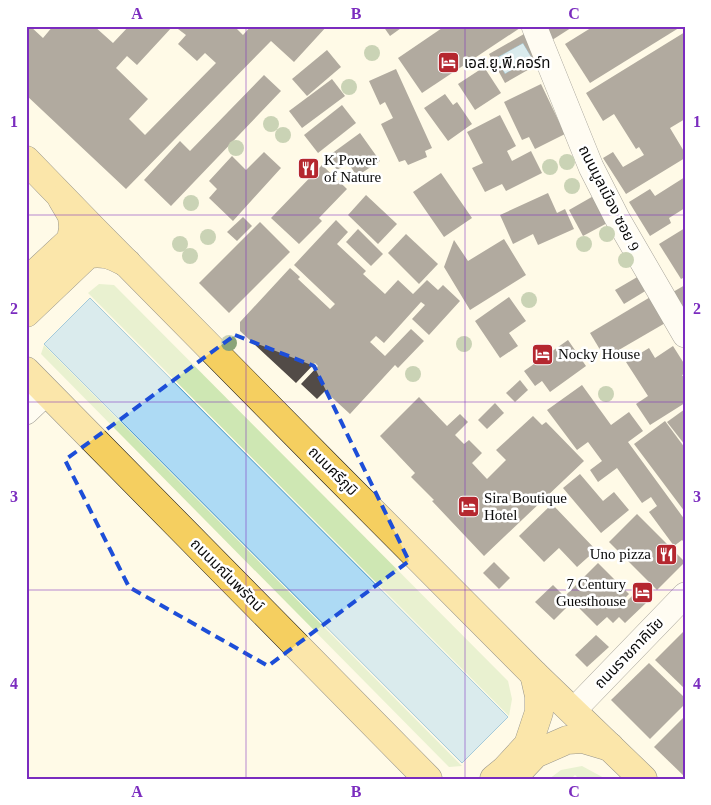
<svg xmlns="http://www.w3.org/2000/svg" width="711" height="805" viewBox="0 0 711 805" font-family="'Times New Roman','Noto Sans Thai',serif">
	<rect width="100%" height="100%" fill="#fffae7"/>
	<g fill="#cee7b3">
		<polygon points="99,284 114,285 508,681 512,699 509,716 88,293"/>
		<polygon points="44,345 462,766 449,767 41,354"/>
		<polygon points="582,766 606,779 579,779 575,775 571,779 549,779 561,770"/>
	</g>
	<g fill="#addaf4" stroke="#3690c9">
		<polygon points="523,43 532,58 505,74 496,58"/>
		<polygon points="90,298 508,717 462,763 44,344"/>
	</g>
	<g fill="#524b47" fill-rule="evenodd">
		<polygon points="26,26 30,26 43,38 53,26 94,26 113,43 129,26 173,26 137,65 127,56 116,68 148,99 129,119 145,135 216,63 205,53 197,61 178,44 186,35 174,26 234,26 243,35 251,26 327,26 294,62 271,41 126,189 26,95"/>
		<polygon points="383,26 404,26 390,36"/>
		<polygon points="445,26 523,26 422,93 398,58"/>
		<polygon points="540,26 574,26 549,42"/>
		<polygon points="594,26 682,26 590,83 565,44"/>
		<polygon points="685,32 685,70 683,71 685,75 685,119 670,128 685,153 685,158 626,194 603,158 613,152 623,167 644,155 639,147 636,149 614,114 603,121 586,93"/>
		<path d="M524,34L540,63L505,83L489,54ZM523,43L532,58L505,74L496,58Z"/>
		<polygon points="327,50 341,67 307,96 292,79"/>
		<polygon points="484,67 501,93 475,110 458,84"/>
		<polygon points="396,69 432,148 425,151 427,157 408,165 405,160 399,162 381,124 393,118 385,102 380,105 369,81"/>
		<polygon points="264,75 281,91 171,206 144,180 180,141 190,151"/>
		<polygon points="332,79 345,96 302,128 289,111"/>
		<polygon points="541,84 565,134 535,149 529,137 522,140 504,102"/>
		<polygon points="445,94 453,105 457,102 472,124 448,141 424,108"/>
		<polygon points="342,105 356,123 318,153 304,135"/>
		<polygon points="500,115 516,146 507,151 512,161 531,151 542,173 506,191 502,184 485,192 472,168 483,163 467,132"/>
		<polygon points="360,133 380,161 357,176 348,163 337,170 327,157"/>
		<polygon points="264,152 281,168 233,221 209,198 217,189 209,181 232,156 246,170"/>
		<polygon points="322,165 347,189 319,218 322,221 299,244 271,218"/>
		<polygon points="441,173 472,218 444,237 413,192"/>
		<polygon points="685,177 685,208 669,218 671,223 650,236 629,202 650,189 655,196"/>
		<polygon points="548,193 557,213 565,209 574,229 538,245 533,234 513,244 500,215"/>
		<polygon points="597,194 611,221 583,236 569,210"/>
		<polygon points="366,195 397,224 378,244 348,215"/>
		<polygon points="243,217 252,226 237,241 227,232"/>
		<polygon points="336,220 348,232 337,244 366,271 363,274 385,294 398,280 413,294 427,280 438,290 443,285 460,301 429,335 412,319 425,305 421,302 384,343 376,336 370,342 385,356 411,329 424,341 398,368 395,365 350,414 325,391 317,399 301,384 318,366 315,363 296,383 240,331 240,322 290,268 300,277 298,279 330,309 335,304 294,265"/>
		<polygon points="260,222 290,252 229,313 199,283"/>
		<polygon points="685,228 685,277 681,279 659,244"/>
		<polygon points="358,229 383,254 371,266 346,242"/>
		<polygon points="406,234 438,264 419,284 388,253"/>
		<polygon points="504,239 526,275 470,310 444,267 454,240 468,261"/>
		<polygon points="639,276 647,290 624,304 615,290"/>
		<polygon points="685,285 685,311 673,292"/>
		<polygon points="652,296 667,322 605,358 590,333"/>
		<polygon points="509,297 526,321 509,333 518,346 500,358 475,321"/>
		<polygon points="568,340 586,366 550,392 542,381 535,386 524,371"/>
		<polygon points="673,346 685,365 685,374 682,375 685,379 685,403 650,425 636,404 648,396 626,362 649,348 655,358"/>
		<polygon points="520,380 528,390 515,402 506,393"/>
		<polygon points="582,385 611,425 629,412 643,431 628,442 685,520 685,543 682,540 674,546 649,512 657,506 651,497 642,503 617,468 598,482 590,470 602,461 588,442 577,450 547,410"/>
		<polygon points="419,397 447,426 460,414 468,422 455,435 464,444 469,440 482,453 472,463 487,479 506,460 496,450 533,416 542,425 546,422 584,461 484,556 432,501 434,500 411,477 415,473 380,436"/>
		<polygon points="495,403 504,413 487,429 478,420"/>
		<polygon points="685,409 685,445 667,422"/>
		<polygon points="665,421 685,448 685,512 634,444"/>
		<polygon points="580,474 603,501 614,492 629,510 601,533 563,488"/>
		<polygon points="552,504 596,550 577,567 559,548 544,562 519,536"/>
		<polygon points="637,514 685,562 657,590 609,542"/>
		<polygon points="494,562 510,578 499,589 483,573"/>
		<polygon points="598,563 629,594 619,604 622,606 635,593 646,603 625,623 619,617 613,623 607,617 597,626 566,595"/>
		<polygon points="553,585 571,603 554,620 535,602"/>
		<polygon points="685,630 685,689 655,660"/>
		<polygon points="596,635 609,647 587,667 575,655"/>
		<polygon points="649,663 685,698 685,704 650,739 611,700"/>
		<polygon points="685,716 685,777 654,747"/>
	</g>
	<g fill="none" stroke-linecap="round" stroke-linejoin="round">
		<defs>
			<g id="minor">
				<polyline points="534,26 591,167 617,218 685,335"/>
				<polyline points="26,412 47,392"/>
				<polyline points="573,711 685,595"/>
			</g>
			<g id="major">
				<polyline points="26,160 93,229 332,471 534,674 643,779"/>
				<polyline points="26,282 71,240 73,228 72,216 62,199"/>
				<path d="M26,313L88,254C106,252 111,255 127,263"/>
				<polyline points="26,371 428,779"/>
				<polyline points="519,771 535,754 567,740 583,739 610,747"/>
				<polyline points="494,779 505,770 528,745 539,712 539,696 534,674"/>
			</g>
		</defs>
		<use href="#minor" stroke="#3d3d3d" stroke-width="26"/>
		<use href="#major" stroke="#1b1b1b" stroke-width="29"/>
		<use href="#minor" stroke="#fff" stroke-width="25"/>
		<use href="#major" stroke="#f5cf60" stroke-width="28"/>
	</g>
	<g fill="#8aa478">
		<circle cx="372" cy="53" r="8"/>
		<circle cx="349" cy="87" r="8"/>
		<circle cx="271" cy="124" r="8"/>
		<circle cx="283" cy="135" r="8"/>
		<circle cx="236" cy="148" r="8"/>
		<circle cx="567" cy="162" r="8"/>
		<circle cx="550" cy="167" r="8"/>
		<circle cx="572" cy="186" r="8"/>
		<circle cx="191" cy="203" r="8"/>
		<circle cx="607" cy="234" r="8"/>
		<circle cx="208" cy="237" r="8"/>
		<circle cx="180" cy="244" r="8"/>
		<circle cx="584" cy="244" r="8"/>
		<circle cx="190" cy="256" r="8"/>
		<circle cx="626" cy="260" r="8"/>
		<circle cx="529" cy="300" r="8"/>
		<circle cx="229" cy="343" r="8"/>
		<circle cx="464" cy="344" r="8"/>
		<circle cx="413" cy="374" r="8"/>
		<circle cx="606" cy="394" r="8"/>
	</g>
	<path d="M0 0H711V805H0ZM235,335L314,366L409,561L268,666L129,587L65,460Z" fill="#fffae7" fill-opacity=".55" fill-rule="evenodd"/>
	<path fill="none" stroke="#1d4ed8" stroke-width="4" stroke-dasharray="10 6" stroke-linejoin="round" d="M235,335L314,366L409,561L268,666L129,587L65,460Z"/>
	<path fill="none" stroke="#7b2cbf" stroke-width="1" stroke-opacity="0.55" d="M246,26V779M465,26V779M26,215H685M26,402H685M26,590H685"/>
	<defs>
		<symbol id="hotel-square" viewBox="-11 -11 22 22"><rect x="-9" y="-9" width="18" height="18" rx="4" fill="#b5272f" stroke="#fff"/><path d="M-6-4.5h1.5V1H6V5H4.5V3h-9V5H-6ZM-4 0a1.8 1.8 0 1 1 3.6 0ZM.5 0V-2.5h3Q6-2.5 6 0Z" fill="#fff"/></symbol>
		<symbol id="restaurant-square" viewBox="-11 -11 22 22"><rect x="-9" y="-9" width="18" height="18" rx="4" fill="#b5272f" stroke="#fff"/><path d="M-5-6h1v4h1v-4h1v4h1v-4h1v5L-1.5 .5V6h-2V.5L-5-1ZM5-6V6H3V1.5H1.5Q1.5-4 5-6Z" fill="#fff"/></symbol>
	</defs>
	<g fill-rule="evenodd">
		<use href="#hotel-square" x="436" y="50" width="25" height="25"/>
		<use href="#restaurant-square" x="296" y="156" width="25" height="25"/>
		<use href="#hotel-square" x="530" y="342" width="25" height="25"/>
		<use href="#hotel-square" x="456" y="494" width="25" height="25"/>
		<use href="#restaurant-square" x="654" y="542" width="25" height="25"/>
		<use href="#hotel-square" x="630" y="580" width="25" height="25"/>
	</g>
	<g text-anchor="middle" stroke-width="5" stroke-linejoin="round" paint-order="stroke">
		<g font-size="15" fill="#0a0a0a" stroke="#fff" text-anchor="start">
			<text x="464" y="68">เอส.ยู.พี.คอร์ท</text>
			<text x="324" y="165">K Power<tspan x="324" dy="17">of Nature</tspan></text>
			<text x="558" y="359">Nocky House</text>
			<text x="484" y="503">Sira Boutique<tspan x="484" dy="17">Hotel</tspan></text>
			<text x="651" y="559" text-anchor="end">Uno pizza</text>
			<text x="626" y="589" text-anchor="end">7 Century<tspan x="626" dy="17">Guesthouse</tspan></text>
		</g>
		<g font-size="15" fill="#0a0a0a" stroke="#fff">
			<text transform="translate(609 198) rotate(63)" y="5">ถนนมูลเมือง ซอย 9</text>
			<text transform="translate(333 471) rotate(45)" y="5">ถนนศรีภูมิ</text>
			<text transform="translate(227 575) rotate(45)" y="5">ถนนมณีนพรัตน์</text>
			<text transform="translate(629 653) rotate(-46)" y="5">ถนนราชภาคินัย</text>
		</g>
	</g>
	<rect width="711" height="805" fill="none" stroke="#ffffff" stroke-width="55"/>
	<rect x="28" y="28" width="656" height="750" fill="none" stroke="#7b2cbf" stroke-width="2"/>
	<g font-size="16" text-anchor="middle" font-weight="bold" fill="#7b2cbf">
		<text x="137" y="19">A</text>
		<text x="356" y="19">B</text>
		<text x="574" y="19">C</text>
		<text x="14" y="127">1</text>
		<text x="697" y="127">1</text>
		<text x="14" y="314">2</text>
		<text x="697" y="314">2</text>
		<text x="14" y="502">3</text>
		<text x="697" y="502">3</text>
		<text x="14" y="689">4</text>
		<text x="697" y="689">4</text>
		<text x="137" y="797">A</text>
		<text x="356" y="797">B</text>
		<text x="574" y="797">C</text>
	</g>
</svg>
